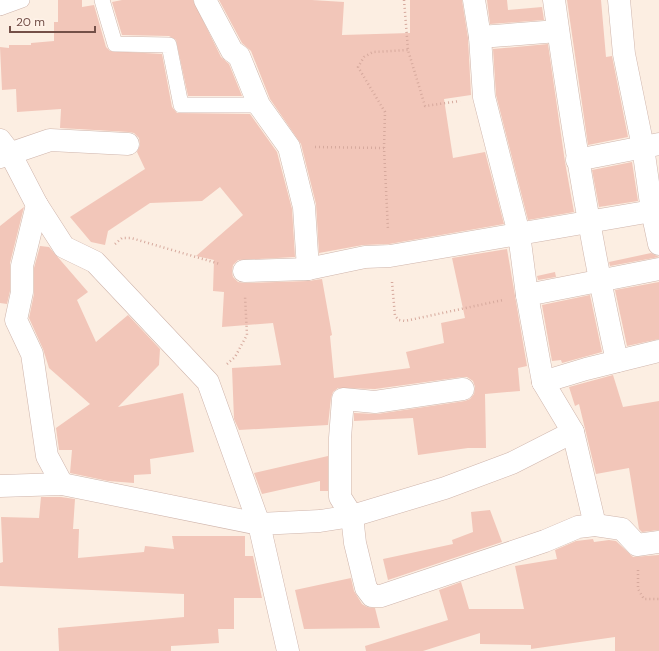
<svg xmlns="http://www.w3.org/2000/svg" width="659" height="651" viewBox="0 0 659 651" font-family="'DM Sans',sans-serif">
	<rect width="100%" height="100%" fill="#fceee2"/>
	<g fill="#f2c6b9">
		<polygon points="58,0 82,0 82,7 94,5 106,47 110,51 162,54 172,107 177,113 250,114 277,152 292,209 295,257 238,260 233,265 232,272 233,277 238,282 244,283 308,281 322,279 332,335 330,336 334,378 410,368 406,352 444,343 441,323 465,318 452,258 507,249 527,366 518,368 520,391 485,394 486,448 468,448 418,455 413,418 354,421 354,413 377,414 465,401 470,399 474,394 475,387 473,381 467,377 462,377 375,389 338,388 333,392 331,398 328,425 239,430 234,419 232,368 281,365 273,323 222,327 224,292 213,291 214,260 196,256 243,215 220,187 202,201 150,203 108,231 105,245 91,242 70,217 145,169 137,152 140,145 139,138 134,133 129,132 60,128 61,109 17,112 16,89 2,90 0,47 9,48 9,45 31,45 31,43 54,41 54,22 58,22"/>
		<polygon points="122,0 193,0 221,57 229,64 242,96 188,96 176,40 169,36 122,35 112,2"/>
		<polygon points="219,0 312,0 344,2 342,35 410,33 410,0 462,0 468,38 471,95 444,99 453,158 485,152 504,224 389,244 363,245 319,253 316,204 301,144 270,99 251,51 242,43"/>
		<polygon points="487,0 507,0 508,10 542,7 544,20 490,24"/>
		<polygon points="567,0 601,0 606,57 612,56 628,137 588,145"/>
		<polygon points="548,44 565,162 574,212 528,220 496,95 493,49"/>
		<polygon points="632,162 638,201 599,207 592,170"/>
		<polygon points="24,207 10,263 10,291 7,304 0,303 0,226"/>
		<polygon points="40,246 49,247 88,292 77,300 96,342 128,315 160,349 159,365 118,407 183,393 194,452 150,459 151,474 134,475 134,483 108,481 70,473 72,450 59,450 56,428 90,404 49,368 43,349 29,318 34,294 34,268"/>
		<polygon points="651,253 659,257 610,266 609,262"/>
		<polygon points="555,272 556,277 538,280 537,276"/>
		<polygon points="659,282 659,339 627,346 615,290"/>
		<polygon points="590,295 602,352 562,363 561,360 552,361 542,305"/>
		<polygon points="613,375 623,407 659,401 659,530 642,532 639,529 629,468 596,474 579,404 575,406 569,387"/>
		<polygon points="328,456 328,491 320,491 320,481 262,494 254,473"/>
		<polygon points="41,497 61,497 75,499 73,529 79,529 78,558 144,552 145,546 174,549 172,536 245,536 245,556 253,556 262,598 234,598 234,629 218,629 219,643 171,646 171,651 59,651 58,628 184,617 184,594 0,586 0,563 3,562 1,517 39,518"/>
		<polygon points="490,510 502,542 388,580 383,559 453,544 452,540 473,532 471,512"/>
		<polygon points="593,539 594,542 609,540 616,541 633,557 659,555 659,651 615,651 615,637 531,649 531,645 480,644 480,633 423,651 366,651 365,646 448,620 439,590 461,582 469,609 524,609 515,566 557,559 555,550 576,541"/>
		<polygon points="351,578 354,591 362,604 367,607 375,608 380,628 304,629 295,590"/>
	</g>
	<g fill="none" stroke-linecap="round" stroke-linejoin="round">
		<defs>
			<g id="service">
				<polyline points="102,0 115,44 169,45 181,105 259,105"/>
				<polyline points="0,8 22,0"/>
			</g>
			<g id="minor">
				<polyline points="205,0 232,51 239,56 259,105 289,147 304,207 308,269"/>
				<polyline points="474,0 480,37 484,97 519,234 527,295 543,382 573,432 595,525"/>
				<path d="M554,0C571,123 590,240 617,361"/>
				<polyline points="619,0 624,54 643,147 652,211 659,244"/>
				<polyline points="480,37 558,31"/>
				<polyline points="0,157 50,140 128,144"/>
				<polyline points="577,160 659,144"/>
				<polyline points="37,205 22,266 22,292 16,320 32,354 47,456 62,484"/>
				<polyline points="244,271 308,269 365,257 390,256 652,211"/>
				<polyline points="527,295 659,269"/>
				<polyline points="543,382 586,369 659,351"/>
				<polyline points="463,389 375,402 343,399 340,438 340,497 352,516 355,543 366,588 372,596 381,596 545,541 578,527 595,525 622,529 637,545 659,542"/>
				<polyline points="0,486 62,484 259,524 320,521 352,516 445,488 512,463 573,432"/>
			</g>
			<polyline id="tertiary" points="0,140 10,153 37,205 64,247 95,262 208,382 259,524 288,651"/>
		</defs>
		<use href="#service" stroke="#cfb5ac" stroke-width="16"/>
		<use href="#minor" stroke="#cfb5ac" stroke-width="23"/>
		<use href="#tertiary" stroke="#cfb5ac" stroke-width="23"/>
		<g stroke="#d6a99d" stroke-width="2.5" stroke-dasharray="1 3" stroke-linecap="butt">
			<polyline points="404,0 408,50 425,106 460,101"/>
			<polyline points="315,147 384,148 388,230"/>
			<polyline points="384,148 385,112 358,67 364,57 373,52 408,50"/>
			<polyline points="115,244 122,238 131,238 220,264"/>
			<polyline points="392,282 395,316 399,320 405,321 503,300"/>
			<polyline points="227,364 235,357 247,335 245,296"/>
			<polyline points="638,570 638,589 644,599 659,599"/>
		</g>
		<use href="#service" stroke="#fff" stroke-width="15"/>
		<use href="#minor" stroke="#fff" stroke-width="22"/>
		<use href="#tertiary" stroke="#fff" stroke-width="22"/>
	</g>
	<path d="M10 26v6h85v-6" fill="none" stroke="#745048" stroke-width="2"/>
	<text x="16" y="26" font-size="12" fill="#745048" stroke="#fff2e8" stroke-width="3" paint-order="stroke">20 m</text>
</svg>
